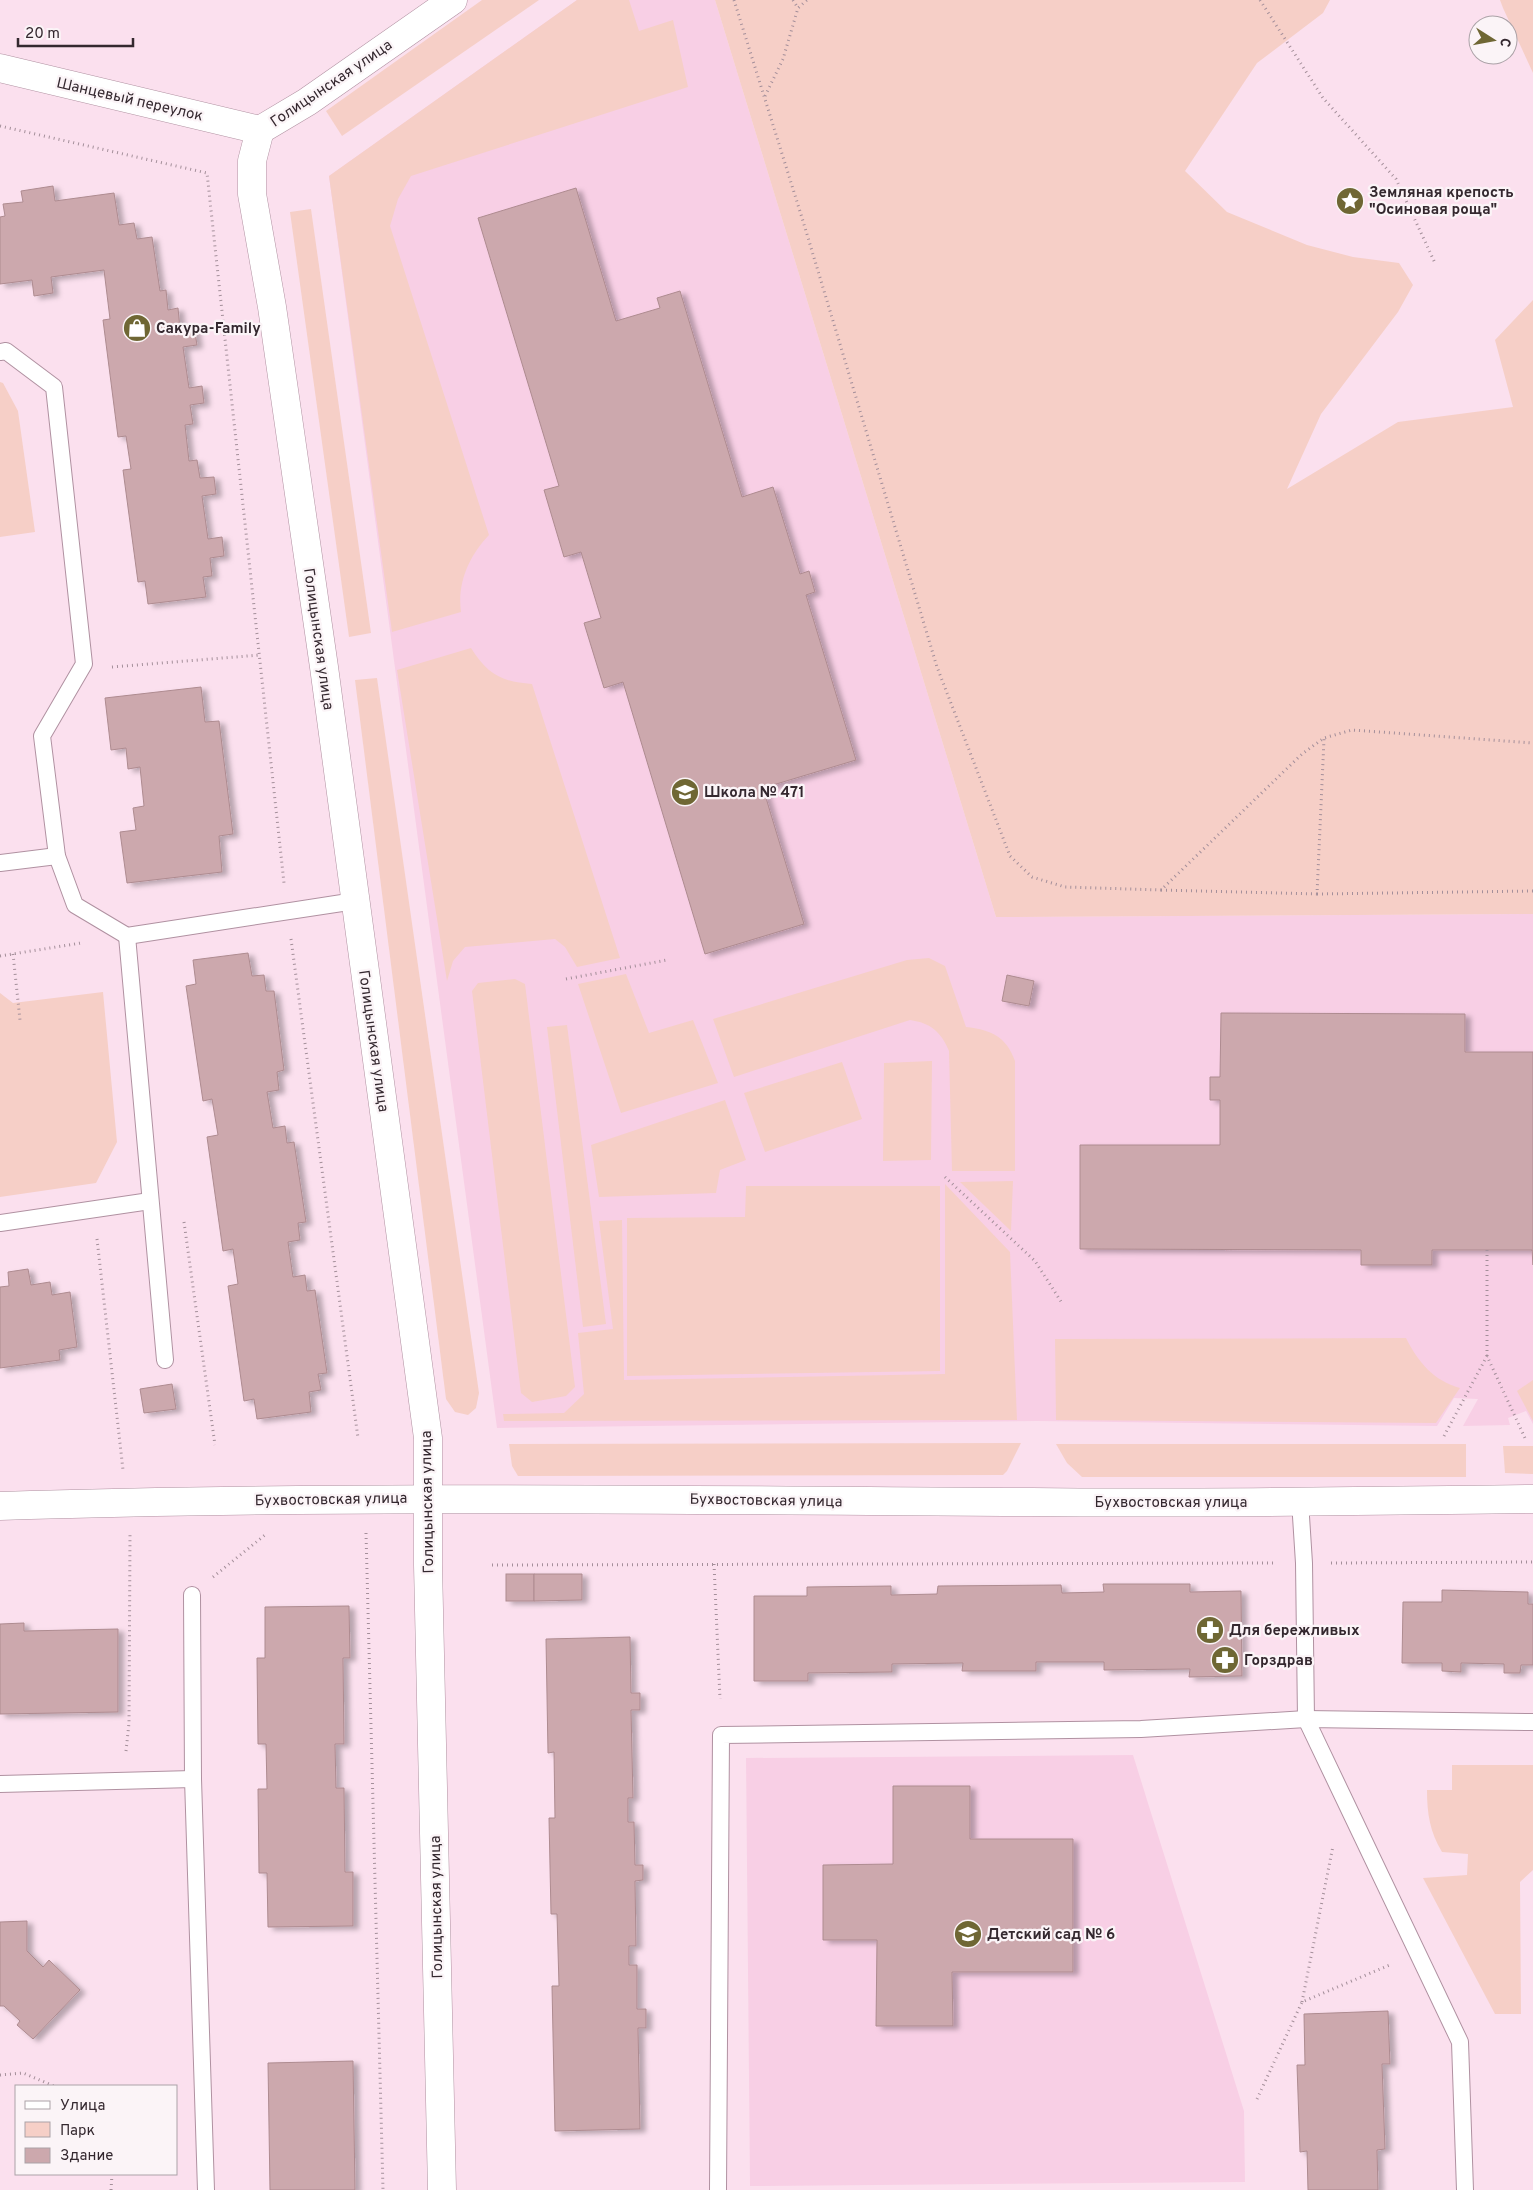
<svg xmlns="http://www.w3.org/2000/svg" width="1533" height="2190" viewBox="0 0 1533 2190" font-family="Overpass,sans-serif">
	<defs>
		<filter id="shadow"><feDropShadow dx="5.5" dy="3" stdDeviation="2.5" flood-color="#0004"/></filter>
	</defs>
	<rect width="100%" height="100%" fill="#fbe0ee"/>
	<g fill="#f8cfe5">
		<polygon points="577,0 715,0 996,917 1533,914 1533,1424 1526,1411 1508,1418 1510,1425 1463,1426 1478,1399 1454,1398 1437,1426 1037,1421 497,1428 329,176"/>
		<polygon points="1133,1755 1244,2111 1245,2182 750,2186 746,1758"/>
	</g>
	<g fill="#f6cfc7">
		<polygon points="482,0 539,0 342,136 326,111"/>
		<path d="M577,0H629L639,31L673,20L688,87L411,176L398,199L390,226L489,535C469,556 457,583 461,612L392,632L329,176Z"/>
		<polygon points="715,0 1330,0 1323,13 1257,63 1185,171 1227,212 1307,245 1353,257 1399,263 1413,285 1398,312 1321,414 1287,489 1398,422 1513,407 1495,340 1533,300 1533,914 996,917"/>
		<polygon points="1500,0 1533,0 1533,73 1503,8"/>
		<polygon points="311,209 371,633 349,637 290,212"/>
		<polygon points="0,382 3,383 18,411 35,532 0,537"/>
		<path d="M471,648C487,674 502,682 532,684L620,958L577,967L565,947L555,939L465,947L453,961L447,981L397,670Z"/>
		<polygon points="377,678 479,1393 476,1408 468,1415 455,1412 446,1399 355,680"/>
		<path d="M929,958L945,966L966,1027C991,1030 1006,1036 1015,1061V1171H952L949,1051C941,1032 931,1023 910,1020L734,1077L713,1019L907,960Z"/>
		<polygon points="626,974 649,1033 693,1020 718,1083 621,1113 578,984"/>
		<polygon points="515,979 525,984 575,1387 566,1396 532,1402 521,1393 472,991 478,983"/>
		<polygon points="103,992 117,1142 96,1183 0,1197 0,993 13,1003"/>
		<polygon points="567,1025 606,1324 583,1327 547,1027"/>
		<polygon points="932,1061 931,1160 883,1161 884,1063"/>
		<polygon points="842,1062 862,1119 765,1152 744,1093"/>
		<polygon points="725,1100 746,1160 720,1170 716,1193 599,1197 591,1145"/>
		<polygon points="1013,1181 1011,1231 960,1182"/>
		<polygon points="945,1184 1010,1252 1017,1420 504,1421 503,1414 564,1413 584,1394 578,1333 613,1329 599,1221 622,1220 624,1380 945,1374"/>
		<polygon points="746,1186 940,1186 940,1371 627,1376 627,1218 745,1217"/>
		<path d="M1406,1338C1418,1362 1434,1381 1460,1388L1436,1423L1056,1420L1055,1339Z"/>
		<polygon points="1533,1380 1533,1421 1517,1391"/>
		<polygon points="1021,1443 1007,1471 1003,1475 518,1476 512,1466 509,1444"/>
		<polygon points="1056,1444 1466,1444 1466,1477 1082,1477 1067,1463"/>
		<polygon points="1503,1446 1533,1446 1533,1474 1505,1473"/>
		<path d="M1452,1765H1533V1870L1520,1882L1521,2014H1495L1423,1878L1467,1875L1468,1854L1442,1852C1430,1832 1427,1814 1427,1790H1452Z"/>
	</g>
	<g fill="#cca8ad" stroke="#ae8b90" filter="url(#shadow)">
		<polygon points="53,186 55,201 114,193 119,225 134,223 137,239 152,237 160,291 166,290 168,310 178,308 180,329 194,327 197,345 183,347 189,388 202,386 204,403 190,405 193,424 185,425 189,461 197,460 200,478 214,477 216,494 202,496 208,539 222,537 224,556 210,558 212,576 203,577 206,597 148,604 145,581 138,582 123,470 131,469 126,436 118,437 103,320 110,319 104,270 51,277 53,293 34,296 32,280 0,284 0,217 5,216 3,204 23,202 21,191"/>
		<polygon points="576,188 616,321 660,308 657,298 680,291 742,497 773,487 800,574 809,571 815,592 806,595 856,760 763,788 804,924 705,954 623,682 604,688 584,623 601,618 581,552 564,557 544,490 559,486 478,218"/>
		<polygon points="201,687 205,722 219,721 233,834 219,836 222,872 127,883 120,832 136,830 133,808 144,806 140,767 128,769 126,748 111,750 105,698"/>
		<polygon points="248,953 252,976 264,975 266,991 274,991 284,1070 277,1072 279,1090 267,1092 273,1128 285,1126 287,1143 294,1142 306,1222 298,1223 300,1240 288,1242 293,1277 305,1275 307,1291 315,1290 327,1373 318,1374 321,1390 309,1392 311,1412 257,1419 254,1399 244,1401 228,1286 238,1284 233,1249 223,1251 207,1137 218,1135 212,1099 203,1101 186,986 196,984 193,960"/>
		<polygon points="1007,975 1034,981 1029,1006 1002,1001"/>
		<polygon points="1221,1013 1465,1014 1465,1052 1533,1052 1533,1265 1532,1250 1432,1250 1432,1265 1361,1265 1361,1250 1080,1249 1080,1145 1220,1145 1220,1100 1210,1100 1210,1077 1220,1077"/>
		<polygon points="28,1269 31,1285 50,1282 52,1295 70,1292 77,1347 59,1350 60,1360 0,1368 0,1287 9,1286 8,1272"/>
		<polygon points="172,1384 176,1409 144,1413 140,1389"/>
		<rect x="506" y="1574" width="28" height="27"/>
		<polygon points="534,1574 582,1574 582,1600 534,1601"/>
		<polygon points="1103,1584 1190,1584 1190,1592 1241,1591 1242,1676 1189,1677 1190,1669 1104,1670 1104,1662 1036,1662 1036,1671 962,1671 963,1663 892,1664 892,1672 808,1673 808,1681 754,1681 754,1596 807,1596 807,1587 891,1586 891,1595 937,1594 938,1586 1061,1585 1062,1593 1104,1592"/>
		<polygon points="1442,1590 1528,1592 1528,1604 1533,1604 1533,1665 1521,1665 1520,1673 1504,1673 1504,1664 1461,1663 1461,1672 1442,1671 1442,1663 1402,1663 1403,1602 1442,1602"/>
		<polygon points="349,1606 350,1658 343,1658 344,1744 335,1744 336,1788 344,1788 345,1872 353,1872 353,1926 268,1927 267,1873 259,1873 258,1789 267,1789 266,1744 258,1744 257,1658 265,1658 265,1607"/>
		<polygon points="24,1623 24,1631 118,1629 118,1712 0,1714 0,1624"/>
		<polygon points="630,1637 631,1693 640,1693 640,1710 631,1710 633,1798 628,1798 628,1822 634,1822 635,1865 643,1865 643,1880 635,1881 636,1946 629,1946 629,1965 637,1965 637,2009 646,2009 646,2028 638,2028 640,2129 555,2131 552,1986 559,1986 557,1914 551,1914 549,1818 555,1818 554,1752 548,1753 546,1639"/>
		<polygon points="893,1786 970,1786 970,1839 1073,1839 1073,1972 952,1972 953,2026 876,2026 877,1940 823,1940 823,1865 893,1864"/>
		<polygon points="27,1921 27,1951 43,1967 49,1960 80,1990 33,2039 17,2025 20,2021 4,2006 0,2006 0,1922"/>
		<polygon points="1388,2011 1390,2064 1382,2064 1385,2149 1377,2150 1378,2190 1308,2190 1307,2151 1300,2152 1297,2065 1305,2065 1304,2014"/>
		<polygon points="353,2061 355,2190 270,2190 268,2063"/>
	</g>
	<g fill="none" stroke-linecap="round" stroke-linejoin="round">
		<defs>
			<g id="lane">
				<polyline points="0,352 6,351 54,387 84,664 42,736 57,856 75,905 127,936 355,901"/>
				<polyline points="0,863 57,856"/>
				<polyline points="127,936 165,1360"/>
				<polyline points="0,1223 150,1201"/>
				<polyline points="1300,1501 1304,1563 1306,1719 1460,2042 1465,2190"/>
				<polyline points="192,1595 193,1779"/>
				<polyline points="0,1784 193,1779 206,2190"/>
				<polyline points="718,2190 721,1735 1141,1729 1306,1719 1533,1722"/>
			</g>
			<g id="street">
				<polyline points="0,68 260,130"/>
				<path d="M0,1506C344,1495 688,1500 1032,1502C1199,1504 1366,1501 1533,1499"/>
				<polyline points="442,2190 428,1565 428,1438 324,667 272,307 252,194 252,161 260,130 307,102 453,0"/>
			</g>
		</defs>
		<use href="#lane" stroke="#b091a1" stroke-width="18"/>
		<use href="#street" stroke="#b091a1" stroke-width="29"/>
		<g stroke="#a48f9a" stroke-width="3" stroke-dasharray="1 4" stroke-linecap="butt">
			<polyline points="734,0 803,221 937,667 1010,856 1032,877 1065,887 1161,890 1302,754 1324,738 1352,730 1533,743"/>
			<polyline points="793,0 798,8"/>
			<polyline points="1260,0 1323,98 1396,179 1435,263"/>
			<polyline points="765,96 783,59 798,8 807,0"/>
			<polyline points="0,126 207,173 284,883"/>
			<polyline points="112,667 260,655"/>
			<polyline points="1161,890 1317,894 1324,739"/>
			<polyline points="1317,894 1533,891"/>
			<polyline points="291,939 358,1438"/>
			<polyline points="13,954 20,1020"/>
			<polyline points="0,956 81,943"/>
			<polyline points="566,979 667,960"/>
			<polyline points="945,1177 1035,1261 1062,1303"/>
			<polyline points="184,1222 215,1445"/>
			<polyline points="97,1239 123,1470"/>
			<polyline points="1487,1356 1487,1250"/>
			<polyline points="1444,1436 1487,1356 1525,1438"/>
			<polyline points="366,1533 383,2190"/>
			<polyline points="1331,1563 1533,1562"/>
			<polyline points="714,1564 720,1699"/>
			<polyline points="492,1565 1275,1563"/>
			<polyline points="213,1577 265,1535"/>
			<polyline points="126,1751 129,1723 130,1535"/>
			<polyline points="1302,2002 1333,1846"/>
			<polyline points="0,2075 23,2073 54,2086"/>
			<polyline points="1257,2099 1302,2002 1392,1964"/>
			<polyline points="111,2190 112,2174"/>
		</g>
		<use href="#lane" stroke="#fff" stroke-width="16"/>
		<use href="#street" stroke="#fff" stroke-width="28"/>
	</g>
	<defs>
		<symbol id="sight-disc" viewBox="-11 -11 22 22"><circle r="9.5" fill="#6f6734" stroke="#fbf4f7"/><path d="M0-6L1.8-2.2L6-1.7L2.9 1.2L3.7 5.4L0 3.3L-3.7 5.4L-2.9 1.2L-6-1.7L-1.8-2.2Z" fill="#fff"/></symbol>
		<symbol id="shop-disc" viewBox="-11 -11 22 22"><circle r="9.5" fill="#6f6734" stroke="#fbf4f7"/><path d="M-5-2.5h2.3a2.7 3.5 0 0 1 5.4 0H5L5.5 6h-11ZM-1.5-2.5h3a1.5 2.3 0 0 0-3 0Z" fill="#fff"/></symbol>
		<symbol id="school-disc" viewBox="-11 -11 22 22"><circle r="9.5" fill="#6f6734" stroke="#fbf4f7"/><path d="M0-5L7-2L0 1L-7-2ZM-4 1L0 2.5L4 1V4Q0 6-4 4Z" fill="#fff"/></symbol>
		<symbol id="pharmacy-disc" viewBox="-11 -11 22 22"><circle r="9.5" fill="#6f6734" stroke="#fbf4f7"/><path d="M-2-6h4v4h4v4h-4v4h-4v-4h-4v-4h4Z" fill="#fff"/></symbol>
	</defs>
	<g fill-rule="evenodd">
		<use href="#sight-disc" x="1334" y="185" width="32" height="32"/>
		<use href="#shop-disc" x="121" y="312" width="32" height="32"/>
		<use href="#school-disc" x="669" y="776" width="32" height="32"/>
		<use href="#pharmacy-disc" x="1194" y="1614" width="32" height="32"/>
		<use href="#pharmacy-disc" x="1209" y="1644" width="32" height="32"/>
		<use href="#school-disc" x="952" y="1918" width="32" height="32"/>
	</g>
	<g text-anchor="middle" stroke-width="4.5" stroke-linejoin="round" paint-order="stroke">
		<g font-size="15" fill="#34282f" stroke="#fbf4f7">
			<text transform="translate(331 83) rotate(-34)" y="5">Голицынская улица</text>
			<text transform="translate(130 99) rotate(13)" y="5">Шанцевый переулок</text>
			<text transform="translate(319 639) rotate(82)" y="5">Голицынская улица</text>
			<text transform="translate(374 1041) rotate(82)" y="5">Голицынская улица</text>
			<text transform="translate(331 1499) rotate(-1)" y="5">Бухвостовская улица</text>
			<text transform="translate(766 1500) rotate(1)" y="5">Бухвостовская улица</text>
			<text transform="translate(427 1502) rotate(-91)" y="5">Голицынская улица</text>
			<text x="1171" y="1507">Бухвостовская улица</text>
			<text transform="translate(436 1907) rotate(-91)" y="5">Голицынская улица</text>
		</g>
		<g font-size="15" font-weight="bold" fill="#34282f" stroke="#fbf4f7" text-anchor="start">
			<text x="1369" y="197">Земляная крепость<tspan x="1369" dy="17">"Осиновая роща"</tspan></text>
			<text x="156" y="333">Сакура-Family</text>
			<text x="704" y="797">Школа № 471</text>
			<text x="1229" y="1635">Для бережливых</text>
			<text x="1244" y="1665">Горздрав</text>
			<text x="987" y="1939">Детский сад № 6</text>
		</g>
	</g>
	<rect x="15" y="2085" width="162" height="90" fill="#fbf4f7" stroke="#aba2a7"/>
	<rect x="25" y="2101" width="25" height="8" fill="#ffffff" stroke="#aba2a7"/>
	<text x="60" y="2110" font-size="15" fill="#34282f">Улица</text>
	<rect x="25" y="2122" width="25" height="15" fill="#f6cfc7" stroke="#aba2a7"/>
	<text x="60" y="2135" font-size="15" fill="#34282f">Парк</text>
	<rect x="25" y="2148" width="25" height="15" fill="#cca8ad" stroke="#aba2a7"/>
	<text x="60" y="2160" font-size="15" fill="#34282f">Здание</text>
	<g transform="translate(1493 40) rotate(101)"><circle r="24" fill="#fbf4f7" stroke="#aba2a7"/>
	<path d="M0-4L9 19L0 12L-9 19Z" fill="#6f6734"/>
	<text y="-8" font-size="14" font-weight="bold" text-anchor="middle" fill="#34282f">С</text>
	</g>
	<path d="M18 38v8h115v-8" fill="none" stroke="#34282f" stroke-width="2.5"/>
	<text x="25" y="38" font-size="15" fill="#34282f" stroke="#fbf4f7" stroke-width="4" paint-order="stroke">20 m</text>
</svg>
